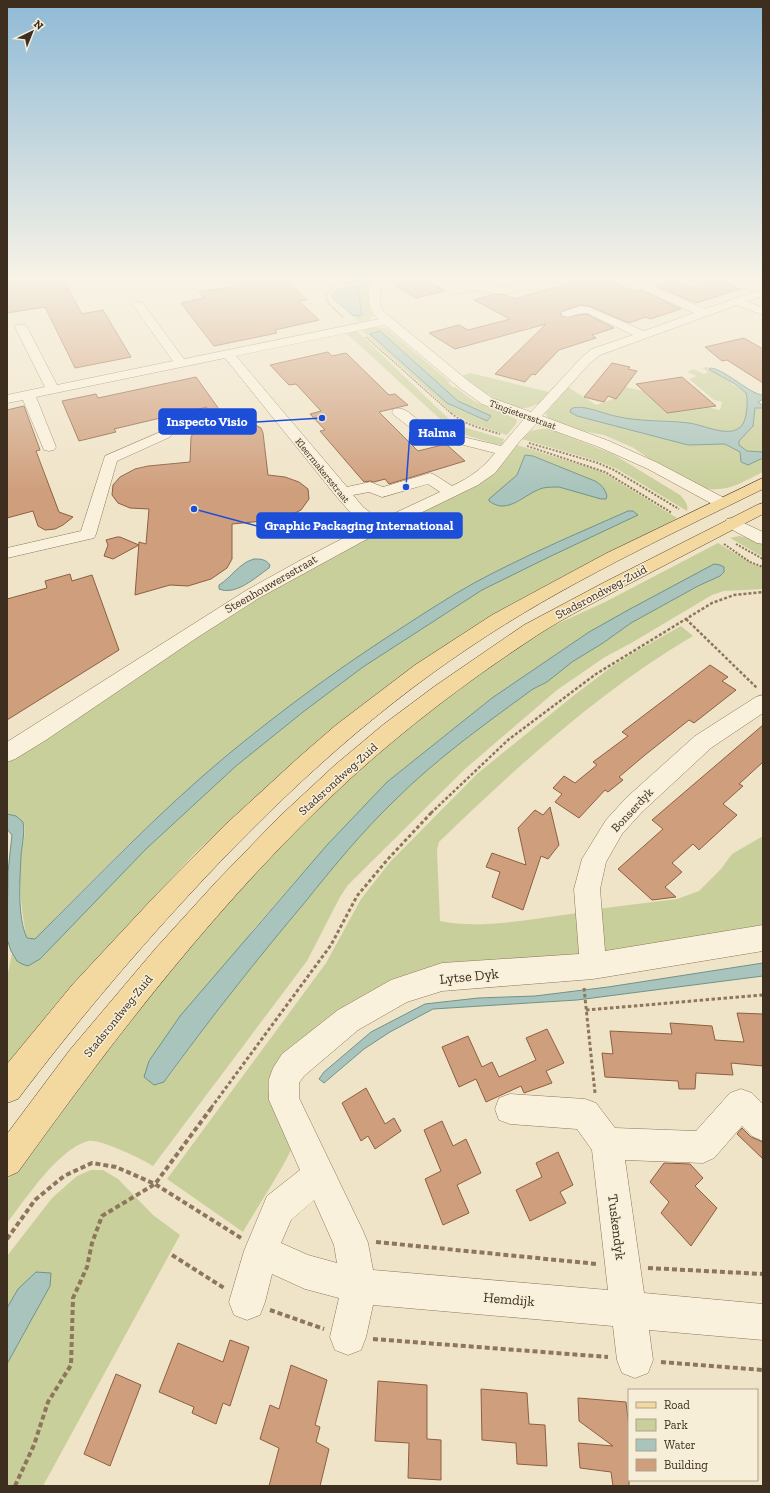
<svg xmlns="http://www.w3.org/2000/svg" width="770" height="1493" viewBox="0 0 770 1493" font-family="'Zilla Slab',serif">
	<rect width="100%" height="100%" fill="#f0e4c8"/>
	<g fill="#c9cf9b" fill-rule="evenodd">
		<path d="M362,281H369C369,293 365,306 374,315L369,320L359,322L352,315L360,316L351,286L346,287Z"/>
		<path d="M374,327L387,329L450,382L448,383L453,387H455L474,401L514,418L517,420L516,424L507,435L472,424L454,414L361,330ZM380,331L458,401L490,416L487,421L454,407Z"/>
		<polygon points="356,330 451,421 464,427 504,439 502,445 495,444 456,432 451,429 346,333"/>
		<path d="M707,367L746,393C749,403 748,425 737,429C717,437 683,423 662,421C654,420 645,421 637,420C617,418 598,411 578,406L577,416L688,445L725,444L740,452L741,462L748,465L763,458V472C742,482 728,493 704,488L655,463L634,448L604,435L583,431L553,421L547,417L546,413L568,387L596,405L616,398L625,387L643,391L666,413L707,407L720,410L722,402L714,400L689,379L697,376L687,372L694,369L704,374L708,372L702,368Z"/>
		<path d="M470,373L549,392L540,405L536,404C518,419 477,387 462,376Z"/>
		<path d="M758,407L763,408V452C754,454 745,452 739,445V441C751,426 754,427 755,408Z"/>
		<path d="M539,429H549L613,454L680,495C684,500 689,504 687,511L617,469L600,462L522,439L531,431Z"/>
		<path d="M517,445L601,471L677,518L492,615L459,636L350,715L302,755L194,854L59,1000L7,1067V978L12,953L17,961L28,966L34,963L146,849L236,766L303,712L363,667L482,590L633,511H628C576,534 524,556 474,583C445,599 417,618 389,636C332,673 277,714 225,757C158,813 96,876 35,939L27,938L26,935C21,908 18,878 22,850C23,842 27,830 23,822C19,817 12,817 7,814V761L223,619L334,554L503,462ZM525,455L601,499L559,487C554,487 548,487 543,488C524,494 516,510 494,505L517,475Z"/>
		<polygon points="739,536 763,541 763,557 730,538"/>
		<path d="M718,543L751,563L763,568V589L724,591L712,595L633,642L605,657L557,690L465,769L348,885L340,897L307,961L153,1166C142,1159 99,1138 88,1141C57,1150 26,1199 7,1223V1180L179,954L291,833L372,758L453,692L544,630L605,602ZM720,576L698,586L631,623L603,643L572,662L547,682L533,689C485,724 436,759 394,801C362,832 334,866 306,901C257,959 209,1020 165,1082L252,931L327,845L387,782L492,698L589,632L661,593Z"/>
		<path d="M681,626L693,636C598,692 518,766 439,842L437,850L440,921C483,930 535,918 578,913L580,959L500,966L312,1036L268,1080V1092L284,1121L292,1148C278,1177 259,1204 243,1232L167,1179L326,963L361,899L390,862L478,773L573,696L614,665L640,649Z"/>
		<polygon points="763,836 763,931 601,958 597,909 677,899 699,891 721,869 732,854"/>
		<polygon points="91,1170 103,1170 118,1179 153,1215 180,1235 43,1486 7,1486 7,1364 50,1286 18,1289 7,1308 7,1256 52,1198 77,1176"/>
	</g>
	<g fill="#a9c4bc" stroke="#6f938a">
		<polygon points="351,286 358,288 362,315 360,316 352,315 333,298 332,295 337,290"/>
		<polygon points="380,331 458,401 491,416 487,421 447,403 370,334"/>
		<path d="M711,368C726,370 751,395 763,395V399L758,402L763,406V408H755L753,426L739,441V445L747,451L763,452V458L748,465L741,462L740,452L725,444L688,445L577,416L570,412L571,409C580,403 604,414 615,416C639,422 664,420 689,423C706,425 741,445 746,415C747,408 748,400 746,393L735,384L710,370L709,369Z"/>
		<path d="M525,455L533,456L595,481C602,485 605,489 607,496L606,499H601L559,487C554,487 548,487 543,488C525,493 508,516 489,501V499L517,475Z"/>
		<path d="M628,511H633L638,515L549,557L482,590L363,667L303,712L236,766L146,849L40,959L28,966L22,964L17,961L11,951L7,939L8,872L12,835L7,829V814L16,816L23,822C25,834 22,844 21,856C20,879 17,917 27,938L35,939C97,877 158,813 225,757C277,714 332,673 389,636C417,618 445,599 474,583C524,556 576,534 628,511Z"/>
		<path d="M254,559C260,559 266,559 270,565L269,568C256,577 236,596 219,589V585C232,577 239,563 254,559Z"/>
		<path d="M714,564L720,565L724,567V572L720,576L698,586L631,623L603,643L572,662L547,682L533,689C485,724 436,759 394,801C362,832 334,866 306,901C257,959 209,1020 164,1082L154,1085L144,1077L149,1061L180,1016L327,845L387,782L492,698L589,632L630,609Z"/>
		<polygon points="763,963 763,976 577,1000 433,1009 390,1032 364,1049 324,1083 319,1079 324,1072 371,1032 425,1004 478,998 535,996 608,987"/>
		<polygon points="36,1272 51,1273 50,1286 7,1364 7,1308 18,1289"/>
	</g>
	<g fill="#cf9f7d" stroke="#8d5f41">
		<polygon points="7,281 64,281 82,314 103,310 131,357 75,368 45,307 7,313"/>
		<polygon points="237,281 287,281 307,300 299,301 319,320 275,330 277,333 214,346 181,303 204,298 199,292 241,285"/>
		<polygon points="413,281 427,281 445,291 416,298 395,285"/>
		<polygon points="577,281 610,281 636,292 641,290 681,309 650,319 646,317 629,323 589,306 580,305 562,311 560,314 563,317 587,314 614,328 592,335 596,338 559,350 535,375 532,374 525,382 495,374 546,324 455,349 429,333 459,325 468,330 510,319 474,300 495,294 507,295 515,299"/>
		<polygon points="672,281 689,288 710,281 720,281 740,289 696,303 656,286"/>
		<polygon points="744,338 763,349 763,383 727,360 722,361 705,347"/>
		<polygon points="328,352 332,356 346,353 389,395 395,394 408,405 379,412 418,451 446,444 465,461 389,484 385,479 374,482 370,481 364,482 320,431 325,430 310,414 321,411 296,384 289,385 270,365"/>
		<polygon points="612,363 630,367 628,369 637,371 616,399 608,396 604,402 584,397"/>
		<polygon points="196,377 226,419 248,421 261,428 263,433 268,475 285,477 299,482 308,489 309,499 301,510 283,519 232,524 232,559 227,568 211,579 188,586 170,585 135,595 139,542 146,544 149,509 130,508 118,503 112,495 113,485 120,477 135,469 148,466 190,462 191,437 207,407 114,429 116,432 79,441 62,401 96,394 98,398"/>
		<polygon points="682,377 716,406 667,413 636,384"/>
		<polygon points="24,406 40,450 36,451 59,512 73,517 63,525 55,529 45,530 38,526 33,511 7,518 7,410"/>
		<polygon points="117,537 120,537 139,545 113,559 104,556 108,545 106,540"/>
		<polygon points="70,574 72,581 92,575 119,650 7,720 7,599 47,588 45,581"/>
		<polygon points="710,665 728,677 722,681 736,690 694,723 689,720 645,755 619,777 623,780 608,792 605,790 579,818 555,802 562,794 553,788 564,776 575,783 597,765 593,762 628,736 622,732"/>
		<polygon points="763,725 763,762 739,784 743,786 723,804 737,815 699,850 693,844 672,863 682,872 665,887 676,897 652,900 618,869 663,829 652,820"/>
		<polygon points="550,807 559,845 548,859 541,856 523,910 492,897 500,872 486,867 492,853 526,865 518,828 535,810 543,815"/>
		<polygon points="737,1013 763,1014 763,1066 731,1063 733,1075 696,1073 695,1089 679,1089 678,1081 605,1077 602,1053 613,1054 610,1031 672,1034 670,1023 712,1026 715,1040 744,1042"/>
		<polygon points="547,1029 564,1063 546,1071 552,1083 524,1093 521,1086 486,1102 476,1079 459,1087 442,1047 468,1036 482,1067 492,1062 499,1077 536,1060 526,1038"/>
		<polygon points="366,1088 385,1124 394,1118 401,1131 375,1149 368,1136 361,1141 342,1103"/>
		<polygon points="442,1121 453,1146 466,1139 481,1173 457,1185 469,1213 443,1225 425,1179 441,1171 424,1130"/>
		<polygon points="742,1128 751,1137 763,1142 763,1159 737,1134"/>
		<polygon points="558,1152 573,1185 560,1192 566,1203 530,1221 516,1190 542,1177 536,1163"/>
		<polygon points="664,1163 690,1164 703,1178 695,1186 717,1208 691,1246 661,1213 669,1202 650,1182"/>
		<polygon points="230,1340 249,1347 230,1406 223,1403 216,1424 192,1413 194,1407 159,1392 178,1343 223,1362"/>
		<polygon points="291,1365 327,1380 315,1425 320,1427 316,1442 329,1449 320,1486 269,1486 279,1448 260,1439 270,1405 279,1409"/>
		<polygon points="116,1374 141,1385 110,1466 84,1454"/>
		<polygon points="378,1381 427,1385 427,1439 441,1440 441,1480 408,1478 409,1443 375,1441"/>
		<polygon points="481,1389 527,1393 529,1424 545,1425 547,1466 517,1464 516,1443 482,1440"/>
		<polygon points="578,1398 626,1402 629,1427 629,1486 613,1486 611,1472 580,1468 578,1443 613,1446 579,1421"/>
	</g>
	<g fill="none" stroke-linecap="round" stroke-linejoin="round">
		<defs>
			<g id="minor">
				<path d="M370,281H380V305L383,311L471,383L492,398L531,412L582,357L592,349L633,335L587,313C578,312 571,318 563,316L561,314L563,312L580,306L589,307L644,331L694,313L633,285L632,283L633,281H651L648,284L705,309L763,289V296L747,301L763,308V315L737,305L600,355L590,363L542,416L609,441L658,463L728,500L730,503L728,506L722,508L716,506L648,469L599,447L536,424L519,442L495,473L478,485L367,539L259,598L198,637L46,740L15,759L7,762V742L247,590L301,560L367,526L351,513L336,496L225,358L36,397L56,447L54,450L49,451L44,450L23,400L7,403V395L45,387L15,327L17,325H25L27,327L57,385L173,361L132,304L134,302H142L184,359L379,319C366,309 369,296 370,281ZM385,325L461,389L482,404L524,419L501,446C478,440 450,435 428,427C416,423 409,405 394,409L392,412L394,415L417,433L495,453C482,469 471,477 452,486L435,475L430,473L383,487L370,482L347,487L236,356ZM428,484L440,492L380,520L363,507L353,495L369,492L382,497Z"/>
				<polygon points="431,281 444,281 457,287 472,284 507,288 515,286 520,289 519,291 507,294 472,290 456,294 432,283"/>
				<polygon points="165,430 170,431 172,434 170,437 117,461 96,534 94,538 7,558 7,548 81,531 105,456"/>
				<polygon points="733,518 763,532 763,544 757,543 727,527 725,523 727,519"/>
				<path d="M763,695V713L711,748L642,812L622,834L606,862L600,889L605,951L763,925V951L593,979L442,991L407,1002L358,1030L304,1076L299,1083V1098L363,1231L368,1243L373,1270L608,1290L592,1150L577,1129L510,1124L499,1120L495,1109L499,1098L510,1094L585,1099L596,1103L615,1128L696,1131L730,1093L741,1089L752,1093L763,1104V1141L752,1136L742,1126L714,1158L703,1163L625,1160L644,1293L763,1304V1340L649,1330L653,1360L648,1373L635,1378L622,1373L617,1360L613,1326L373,1305L366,1337L361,1350L348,1355L335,1350L330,1337L339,1298L305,1289L272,1274L265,1302L260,1315L247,1320L234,1315L229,1302L244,1251L267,1196L300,1170L269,1100V1079L273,1068L282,1054L338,1010L391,980L442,963L579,954L574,889L582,859L606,820L626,798L695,736L756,697ZM314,1200L334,1245L337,1263L308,1255L281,1243L291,1220Z"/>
			</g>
			<g id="major">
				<path d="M763,478V489C663,538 562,585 470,647C365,717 273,804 188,896C128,961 71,1029 18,1099L7,1103V1064L73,984L155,896L225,825L298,758L336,725L415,665L492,615L605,554Z"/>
				<path d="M763,503V514C715,539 667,564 619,589C588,606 556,622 527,642C465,683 406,728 351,778C224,895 118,1033 18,1172L7,1177V1134L69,1051L156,948L216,882L279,817L335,765L384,724L435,686L524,625L603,583L757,505Z"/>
			</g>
		</defs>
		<use href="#minor" stroke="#8d765c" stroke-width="1"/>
		<use href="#major" stroke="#5b4430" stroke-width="1"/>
		<g stroke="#8d765c" stroke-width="1.5" stroke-dasharray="1.5 1" stroke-linecap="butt">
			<polyline points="343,317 329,304 325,294 336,286 356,281"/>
			<polyline points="366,337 452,414"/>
		</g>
		<g stroke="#8d765c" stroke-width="2" stroke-dasharray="2 1.5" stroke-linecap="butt">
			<path d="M451,413C465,425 483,429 500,434"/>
			<polyline points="529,443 598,463 614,470 679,509"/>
			<polyline points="527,446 605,472 672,513"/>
			<polyline points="724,544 750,562 763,567"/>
			<polyline points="736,544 763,559"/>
		</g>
		<g stroke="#8d765c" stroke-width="2.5" stroke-dasharray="3 2" stroke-linecap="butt">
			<polyline points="686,619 757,688"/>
			<polyline points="431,813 508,740 596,674 712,603 734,595 763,592"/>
		</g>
		<g stroke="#8d765c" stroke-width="3" stroke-dasharray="3.5 2.5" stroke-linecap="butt">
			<polyline points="584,988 595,1093"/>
			<polyline points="586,1010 763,995"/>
			<polyline points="211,1108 331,945 357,896 388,859 432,812"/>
		</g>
		<g stroke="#8d765c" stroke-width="4" stroke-dasharray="5 3" stroke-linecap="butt">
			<polyline points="7,1239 35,1200 64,1176 92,1163 116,1167 155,1184 241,1238"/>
			<polyline points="376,1242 597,1264"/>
			<polyline points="172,1255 224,1288"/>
			<polyline points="648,1268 763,1274"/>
			<polyline points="270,1310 324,1329"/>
			<polyline points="373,1339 608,1357"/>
			<polyline points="661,1362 763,1370"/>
			<polyline points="15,1486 34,1445 48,1402 71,1365 73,1298 87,1267 92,1243 102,1216 155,1184 212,1107"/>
		</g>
		<use href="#minor" fill="#faf1dc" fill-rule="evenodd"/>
		<use href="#major" fill="#f3d9a0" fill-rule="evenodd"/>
	</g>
	<linearGradient id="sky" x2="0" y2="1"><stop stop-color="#8fbad6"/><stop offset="0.57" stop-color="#f8f3e6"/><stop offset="1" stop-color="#f8f3e6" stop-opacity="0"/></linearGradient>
	<rect width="770" height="490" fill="url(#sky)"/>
	<g text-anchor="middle" stroke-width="3" stroke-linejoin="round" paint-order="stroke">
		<g font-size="10" fill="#3d2e20" stroke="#f7eed8">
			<text transform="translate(523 414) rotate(20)" y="4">Tingietersstraat</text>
			<text transform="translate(323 470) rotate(51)" y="4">Kleermakersstraat</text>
		</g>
		<g font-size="12" fill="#3d2e20" stroke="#f7eed8">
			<text transform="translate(271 584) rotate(-30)" y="4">Steenhouwersstraat</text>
			<text transform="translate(601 592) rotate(-28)" y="4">Stadsrondweg-Zuid</text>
			<text transform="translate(338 779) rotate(-42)" y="4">Stadsrondweg-Zuid</text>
			<text transform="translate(632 810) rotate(-47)" y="4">Bonserdyk</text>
			<text transform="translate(118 1016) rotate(-51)" y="4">Stadsrondweg-Zuid</text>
		</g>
		<g font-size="14" fill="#3d2e20" stroke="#f7eed8">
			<text transform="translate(469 976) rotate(-6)" y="5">Lytse Dyk</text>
			<text transform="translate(617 1227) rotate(83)" y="5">Tuskendyk</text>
			<text transform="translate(509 1299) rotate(5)" y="5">Hemdijk</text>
		</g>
	</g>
	<path fill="none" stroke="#1d4ed8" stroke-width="1.5" d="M322 418L256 422M406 487L410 432M194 509L257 526"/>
	<g fill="#1d4ed8" stroke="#f7eed8" stroke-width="1.5">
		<circle cx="322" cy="418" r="4"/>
		<circle cx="406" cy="487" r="4"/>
		<circle cx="194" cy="509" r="4"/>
	</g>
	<g fill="#1d4ed8" stroke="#1d4ed8" stroke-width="1.5">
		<rect x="159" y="409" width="97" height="25" rx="4"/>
		<rect x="410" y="420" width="54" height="25" rx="4"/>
		<rect x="257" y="513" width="205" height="25" rx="4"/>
	</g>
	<g font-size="13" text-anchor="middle" font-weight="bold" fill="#fff">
		<text x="207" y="426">Inspecto Visio</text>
		<text x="437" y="437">Halma</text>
		<text x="359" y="530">Graphic Packaging International</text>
	</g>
	<rect width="770" height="1493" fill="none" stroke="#3d2e20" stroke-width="16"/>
	<rect x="628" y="1389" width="130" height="92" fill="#f7eed8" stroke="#ada18e"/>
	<rect x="636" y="1402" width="20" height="6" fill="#f3d9a0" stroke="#ada18e"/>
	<text x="664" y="1409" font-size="12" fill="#3d2e20">Road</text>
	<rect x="636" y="1419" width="20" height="12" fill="#c9cf9b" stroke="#ada18e"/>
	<text x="664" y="1429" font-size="12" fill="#3d2e20">Park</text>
	<rect x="636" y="1439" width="20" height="12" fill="#a9c4bc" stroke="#ada18e"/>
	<text x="664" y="1449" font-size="12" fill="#3d2e20">Water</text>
	<rect x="636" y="1459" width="20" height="12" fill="#cf9f7d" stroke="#ada18e"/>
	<text x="664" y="1469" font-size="12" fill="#3d2e20">Building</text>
	<g transform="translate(32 32) rotate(43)" stroke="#f7eed8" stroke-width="3" paint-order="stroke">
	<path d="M0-3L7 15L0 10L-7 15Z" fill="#3d2e20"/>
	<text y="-6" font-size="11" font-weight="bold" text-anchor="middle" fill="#3d2e20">N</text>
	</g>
</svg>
